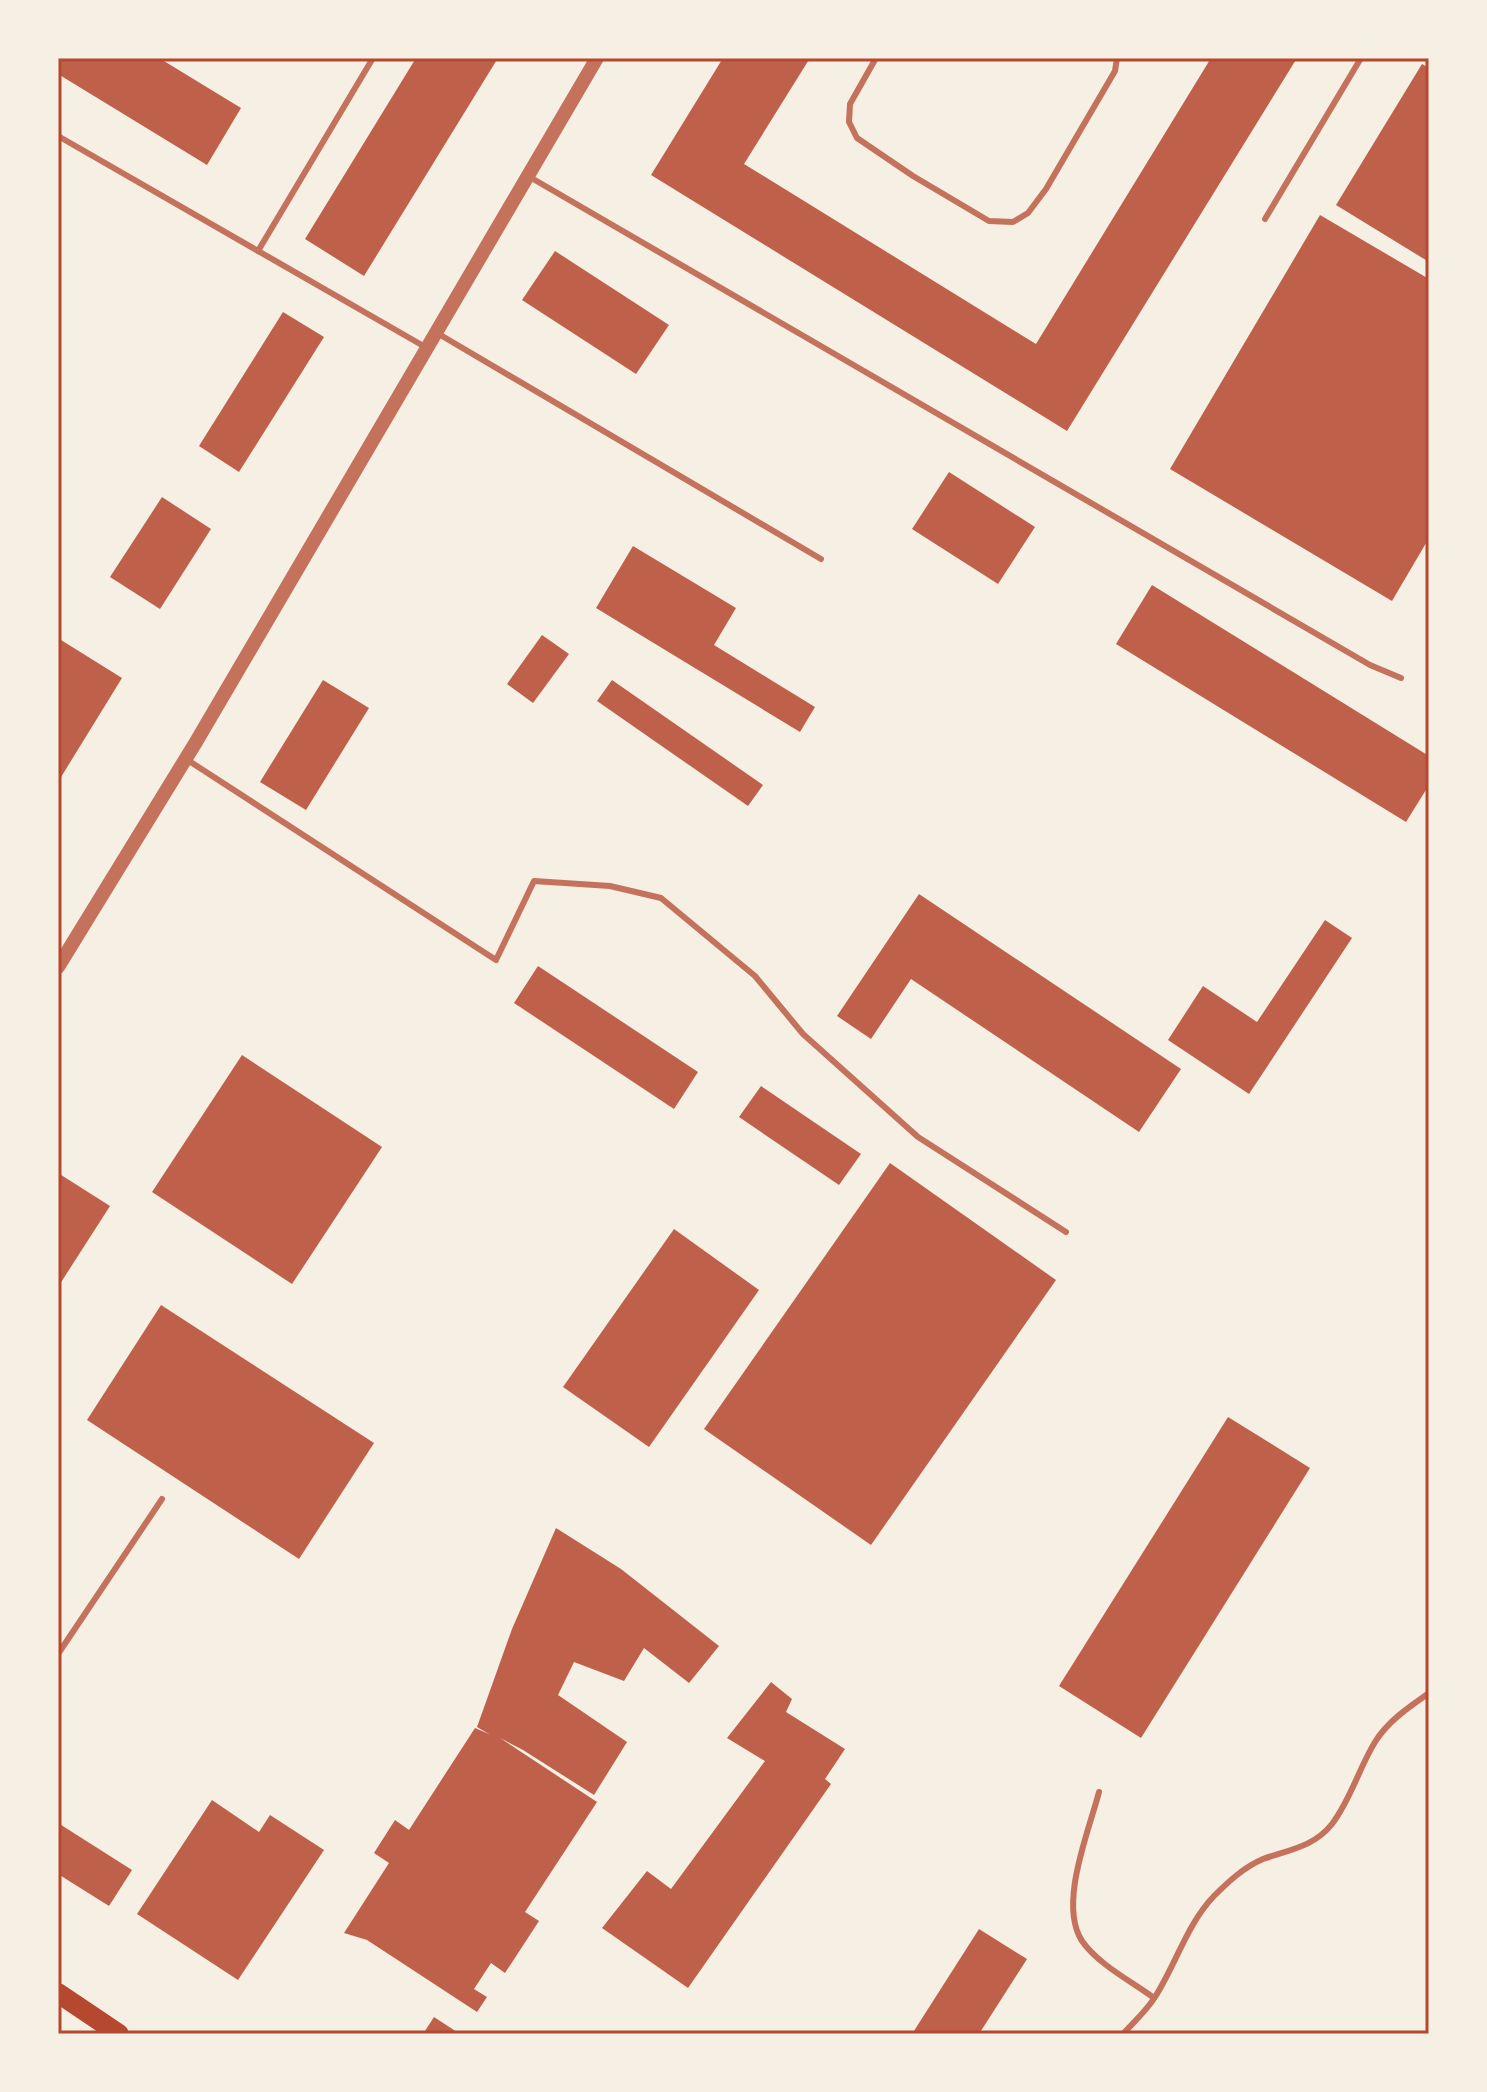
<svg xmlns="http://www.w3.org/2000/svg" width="1487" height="2092" viewBox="0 0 1487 2092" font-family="'Open Sans',sans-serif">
	<rect width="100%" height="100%" fill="#f6efe4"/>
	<g fill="#bf614a">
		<polygon points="58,58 159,58 241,108 207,165 58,74"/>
		<polygon points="416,58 498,58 364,276 305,239"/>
		<polygon points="723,58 810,58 744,164 1036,344 1211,58 1297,58 1067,431 651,175"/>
		<polygon points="1422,64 1429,68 1429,262 1336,205"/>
		<polygon points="1320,215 1429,279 1429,538 1392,601 1170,469"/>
		<polygon points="555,251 669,325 636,374 522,300"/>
		<polygon points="283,312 324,337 239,472 199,446"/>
		<polygon points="949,472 1035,527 998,584 912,529"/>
		<polygon points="162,497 211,529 160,609 110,577"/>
		<polygon points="633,546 736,608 714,645 815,707 800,732 596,608"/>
		<polygon points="1152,585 1429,756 1429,785 1406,822 1116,644"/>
		<polygon points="542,635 569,654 533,703 507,684"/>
		<polygon points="61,640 122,678 58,782 58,645"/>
		<polygon points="323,680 369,708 306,810 260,782"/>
		<polygon points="612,680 763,785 748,806 597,701"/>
		<polygon points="919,894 1181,1069 1139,1132 911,979 871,1039 837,1016"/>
		<polygon points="1325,920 1352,938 1249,1094 1168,1040 1203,986 1257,1022"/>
		<polygon points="538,966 698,1072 674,1109 514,1003"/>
		<polygon points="242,1055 382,1147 292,1284 152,1192"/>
		<polygon points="761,1086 861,1154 839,1185 739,1117"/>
		<polygon points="890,1163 1056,1280 871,1545 704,1429"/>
		<polygon points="58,1173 110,1206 58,1287"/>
		<polygon points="674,1229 759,1290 649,1447 563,1387"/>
		<polygon points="161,1305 374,1443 299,1559 87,1420"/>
		<polygon points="1228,1417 1310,1468 1141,1738 1059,1686"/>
		<polygon points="556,1528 621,1569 719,1646 689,1683 644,1648 624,1681 574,1662 558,1695 627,1742 594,1795 523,1750 500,1738 597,1802 525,1912 539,1921 505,1973 491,1963 474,1989 487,1997 477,2012 367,1940 344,1933 389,1863 374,1853 395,1820 409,1830 475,1728 489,1734 477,1727 512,1629"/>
		<polygon points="771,1682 792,1699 786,1712 845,1749 825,1779 831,1784 688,1988 602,1928 647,1871 671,1889 765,1761 727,1738"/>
		<polygon points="212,1800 259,1832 270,1815 324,1850 238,1980 137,1914"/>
		<polygon points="58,1823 132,1870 109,1906 58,1874"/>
		<polygon points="979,1929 1027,1959 979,2034 912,2034"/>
		<polygon points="434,2017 460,2034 423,2034"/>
	</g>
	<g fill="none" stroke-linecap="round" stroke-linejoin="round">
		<g stroke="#c5725c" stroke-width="6">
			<polyline points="876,58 850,104 849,122 857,138 913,176 989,221 1013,222 1028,213 1046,189 1115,71 1117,58"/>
			<polyline points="58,136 427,348"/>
			<polyline points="528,176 1370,665 1401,678"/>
			<polyline points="1265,219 1361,58"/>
			<polyline points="258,251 373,58"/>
			<polyline points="437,333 821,559"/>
			<polyline points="186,759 496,960 534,881 610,886 661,898 755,976 803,1034 918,1137 1066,1232"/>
			<polyline points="58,1654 162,1499"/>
			<path d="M1099,1792C1089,1831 1058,1904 1082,1941C1099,1965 1131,1981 1154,1998"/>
			<path d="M1123,2034C1134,2022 1147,2010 1155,1997C1176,1964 1187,1924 1214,1896C1228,1882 1244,1867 1263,1859C1288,1850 1314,1847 1332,1824C1351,1799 1359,1768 1375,1742C1388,1721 1409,1707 1429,1693"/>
		</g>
		<polyline stroke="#c5725c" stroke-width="14" points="58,967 196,742 597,58"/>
		<polyline stroke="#b5482f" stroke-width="20" points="58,1993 119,2034"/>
	</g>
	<rect width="1487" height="2092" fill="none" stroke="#f6efe4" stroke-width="120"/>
	<rect x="60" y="60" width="1367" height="1972" fill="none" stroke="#b5482f" stroke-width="3"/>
</svg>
